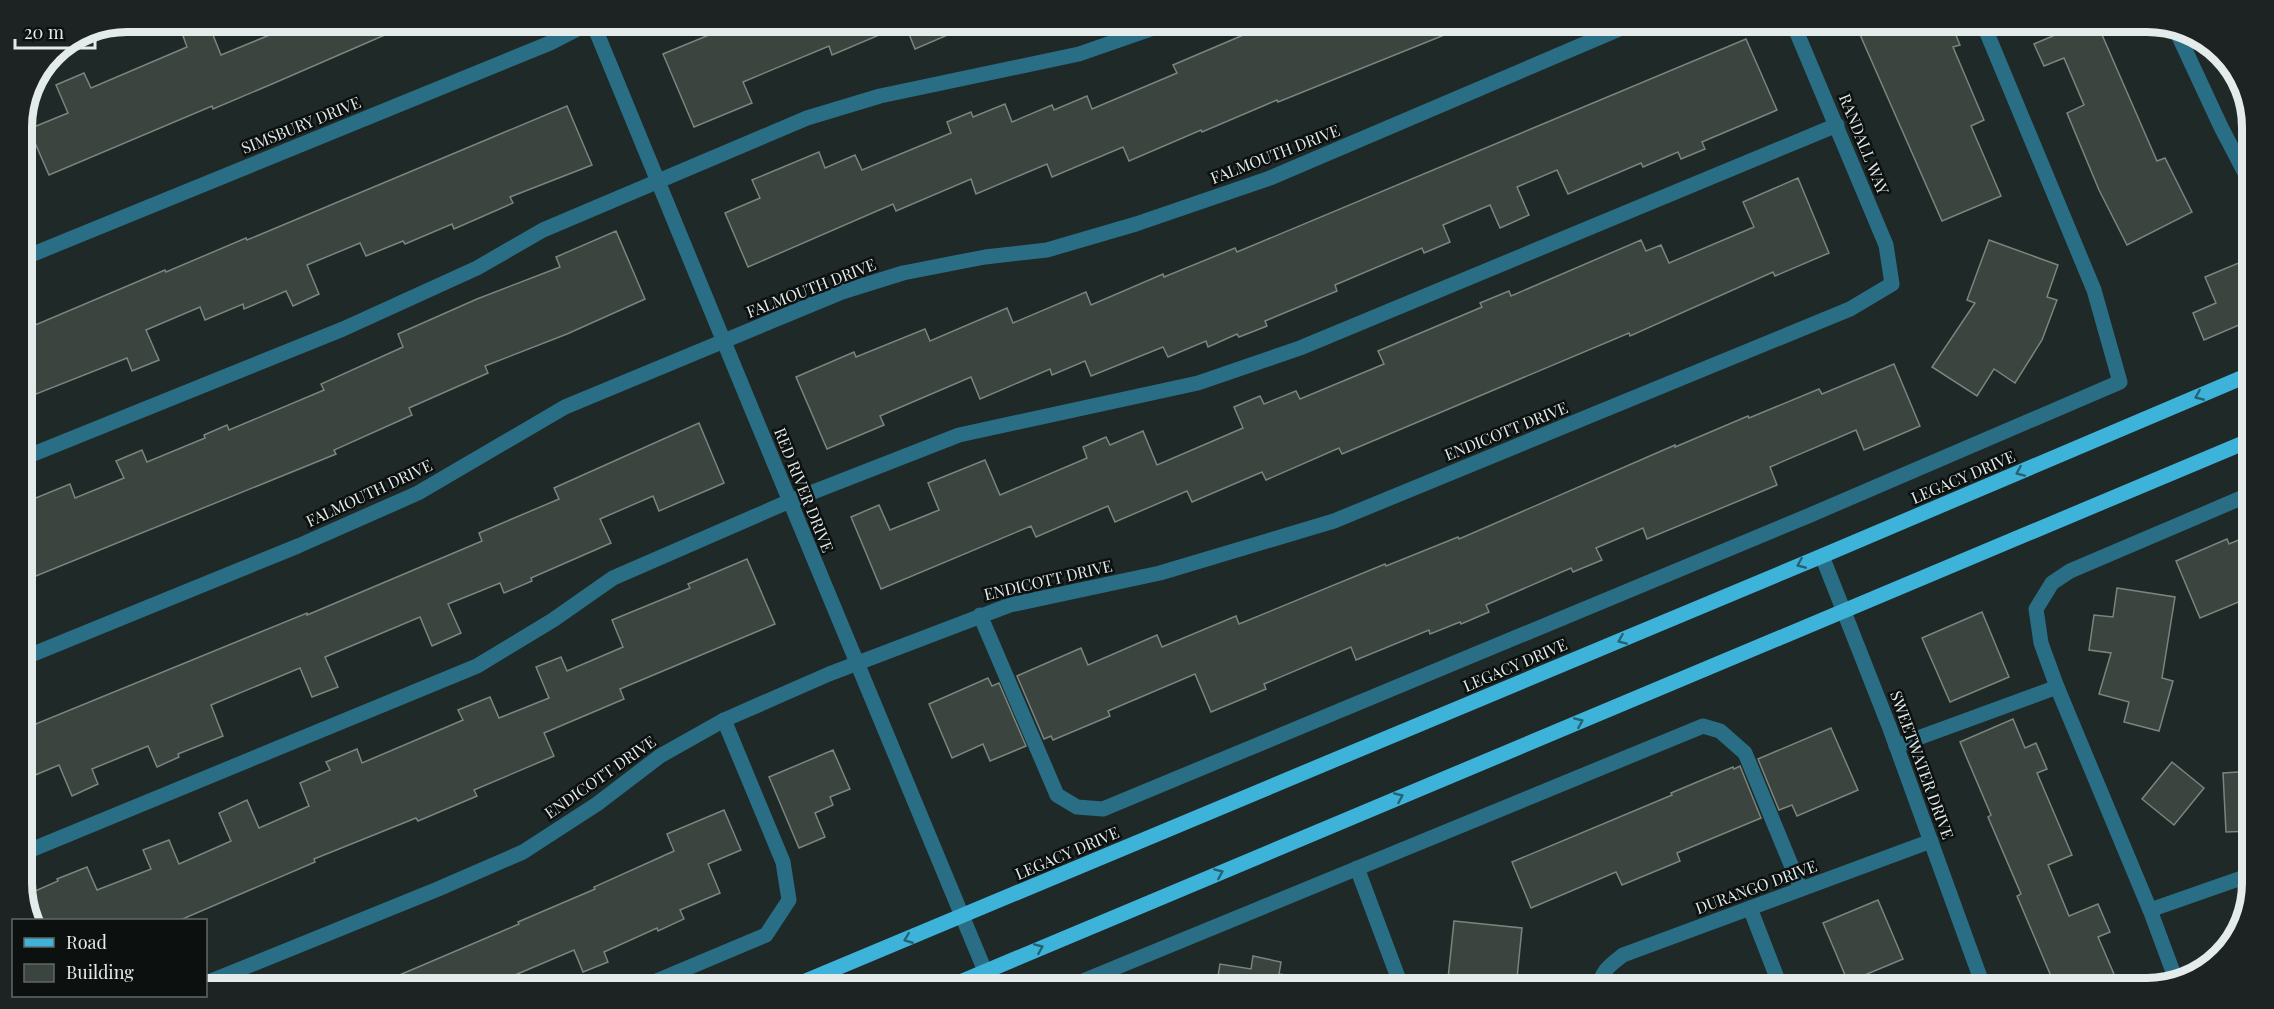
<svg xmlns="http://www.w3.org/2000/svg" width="2274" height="1009" viewBox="0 0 2274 1009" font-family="'Playfair Display',serif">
	<rect width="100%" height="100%" fill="#1e2928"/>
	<g fill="#3b443e" stroke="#7a857e" stroke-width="1.5">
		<polygon points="266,21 417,21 272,84 213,109 212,106 49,175 29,129 68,113 56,85 84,73 91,88 187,47 183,36 209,25 221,55 272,34"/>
		<polygon points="755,21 980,21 915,49 905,24 832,55 829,46 743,82 752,103 694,127 663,54 721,30 723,35"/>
		<polygon points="1263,21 1479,21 1278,102 1277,100 1202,132 1201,130 1129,161 1123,147 1052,177 1047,164 976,194 971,179 896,211 893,204 748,267 725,213 760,198 752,180 819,152 825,168 855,155 862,170 951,133 947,122 971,112 973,117 1005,104 1012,122 1052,105 1054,110 1087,96 1092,109 1177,73 1173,65 1248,33 1246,28"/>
		<polygon points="1854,21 1950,21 1960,45 1953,47 1984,120 1971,126 2001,196 1942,221"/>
		<polygon points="2088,21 2096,21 2157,161 2165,158 2192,212 2127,245 2099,190 2067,113 2084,105 2064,58 2044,66 2034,44"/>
		<polygon points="1746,39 1777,110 1702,142 1705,149 1681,159 1678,152 1643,167 1641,163 1568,194 1557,170 1517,187 1529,215 1500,228 1490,205 1443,225 1450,242 1424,253 1422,248 1335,285 1337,291 1265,321 1267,326 1239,337 1237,334 1208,347 1206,341 1168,357 1163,347 1091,376 1085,361 1052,375 1050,369 980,399 971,377 880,416 884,425 827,449 796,377 854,352 856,357 925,329 930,341 1007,308 1013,323 1086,292 1091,305 1163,274 1164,277 1235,248 1237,252"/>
		<polygon points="567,106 592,165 510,197 513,203 454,229 452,224 405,244 403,241 366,256 360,243 307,265 319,294 293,306 286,291 244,309 243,304 205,320 200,307 146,330 159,360 132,371 127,358 21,400 21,331 165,270 166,272 246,238 247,240"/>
		<polygon points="1798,178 1829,253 1775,276 1773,272 1630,336 1629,333 1342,454 1339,448 1266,480 1262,472 1192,502 1187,491 1115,522 1108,506 1036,537 1031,526 881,589 851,517 879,505 890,530 939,510 928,483 985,460 1000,495 1087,458 1083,447 1106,437 1110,445 1143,431 1157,465 1243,428 1234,407 1260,396 1264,404 1296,391 1300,399 1384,364 1378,351 1482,307 1480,303 1509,291 1511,296 1641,240 1646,251 1661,245 1669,263 1754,227 1743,202"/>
		<polygon points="616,231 645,299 567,334 485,366 488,373 409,408 412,415 334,450 336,454 26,580 21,567 21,504 70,484 75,498 124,478 116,461 142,450 147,462 205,438 204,435 227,425 229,430 324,390 321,384 403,347 398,334 477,299 560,267 556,257"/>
		<polygon points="1989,240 2058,265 2047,297 2057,300 2042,340 2015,383 1994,369 1977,396 1932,367 1975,303 1967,300"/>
		<polygon points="2253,257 2253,319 2204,340 2193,313 2216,303 2205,277"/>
		<polygon points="1894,364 1920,426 1864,450 1856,430 1770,467 1777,485 1647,539 1643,528 1596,548 1602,560 1573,572 1571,568 1486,605 1489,612 1461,624 1460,622 1430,634 1429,630 1356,660 1351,647 1264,684 1266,689 1211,712 1195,674 1108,711 1110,716 1053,740 1051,736 1044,739 1017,676 1081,648 1088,665 1157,635 1162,647 1236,616 1239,624 1385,564 1386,566 1458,537 1459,539 1675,445 1675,447 1748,416 1749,418 1819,389 1822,394"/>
		<polygon points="699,423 724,483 659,511 653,496 600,519 611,543 531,578 532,581 504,593 500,583 448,604 461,633 432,646 420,617 325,657 338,687 312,697 300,668 211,705 223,736 178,754 179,757 157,767 148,746 92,769 98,784 72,796 59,765 21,781 21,730 307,613 307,615 482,541 479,533 559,499 554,488"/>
		<polygon points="2253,534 2253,596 2200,618 2176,561 2227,539 2229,544"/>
		<polygon points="747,559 775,624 620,689 624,699 544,733 554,756 474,790 477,796 418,821 416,818 314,859 315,862 178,921 33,921 24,896 58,881 57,879 87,867 97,890 151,869 143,850 169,840 179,864 231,841 219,813 247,800 259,828 309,806 300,783 330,770 326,762 357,749 362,763 463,720 458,710 490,697 499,718 549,698 536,667 561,657 567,671 623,647 612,620 690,588 688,584"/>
		<polygon points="2117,588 2175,597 2162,678 2173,681 2159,731 2124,722 2129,702 2099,694 2111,653 2089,650 2094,615 2113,617"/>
		<polygon points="1982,612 2009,677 1950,702 1922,638"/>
		<polygon points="988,678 992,686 999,683 1026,746 990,761 983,744 952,758 929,704"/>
		<polygon points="2013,719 2025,748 2036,743 2047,769 2037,773 2072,855 2048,865 2069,916 2098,904 2110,932 2098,937 2120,988 2056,988 2017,896 2021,894 1988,817 1991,815 1960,742"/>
		<polygon points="1831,728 1858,790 1797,816 1792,805 1779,810 1758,759"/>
		<polygon points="833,750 850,789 830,797 833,805 815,813 825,837 799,848 769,777"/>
		<polygon points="2172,762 2204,788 2174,825 2142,799"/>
		<polygon points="1740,766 1761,818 1677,853 1680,861 1622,885 1616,872 1531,908 1512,862 1672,795 1671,793 1733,767 1734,769"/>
		<polygon points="2253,771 2253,831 2226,832 2223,773"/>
		<polygon points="724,810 741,850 708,864 720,893 680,910 684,919 658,931 657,928 604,952 608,962 583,972 574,950 515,975 521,988 369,988 519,924 518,922 595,889 594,887 674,851 667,834"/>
		<polygon points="1878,900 1903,959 1848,982 1823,923"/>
		<polygon points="1454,921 1522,928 1516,988 1447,988"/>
		<polygon points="1253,956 1281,962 1279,974 1293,976 1293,988 1216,988 1220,964 1251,969"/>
	</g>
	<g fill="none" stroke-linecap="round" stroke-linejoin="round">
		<g stroke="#2a6e85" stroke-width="15">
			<path d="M592,21C722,338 853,655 985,971"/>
			<polyline points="2174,26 2221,127 2245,173 2253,183"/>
			<polyline points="21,259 550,43 593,21"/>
			<polyline points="21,459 343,329 477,268 543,230 807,118 880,96 1079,54 1174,21"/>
			<polyline points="1822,556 1889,726 1984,988"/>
			<polyline points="980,615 1057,795 1077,807 1103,809 1808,516 2120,382 2094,290 1982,21"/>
			<polyline points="21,659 298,546 418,493 565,407 842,292 903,273 985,257 1047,250 1136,224 1270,178 1638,21"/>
			<polyline points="2251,683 2253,682"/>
			<polyline points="1896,746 2057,687"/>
			<polyline points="21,854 477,666 553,620 613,578 790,501 959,435 1198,383 1300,348 1837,125"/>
			<polyline points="1357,868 1402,988"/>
			<polyline points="1750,908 1781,988"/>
			<polyline points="2150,910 2253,874"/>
			<polyline points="2176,980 2150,910 2057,687 2041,643 2036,609 2052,583 2070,571 2253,493"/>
			<polyline points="206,983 438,889 523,852 597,804 660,756 724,720 829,674 1010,605 1160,573 1334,521 1850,309 1892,284 1886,245 1792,21"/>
			<polyline points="640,988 766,935 789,900 783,862 724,720"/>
			<polyline points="1066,988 1703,726 1720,731 1745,753 1801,889"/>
			<path d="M1599,988C1601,971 1610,965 1623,955L1931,841"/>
		</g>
		<g stroke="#3eb3d9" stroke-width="15">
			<polyline points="789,988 1822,556 2253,373"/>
			<polyline points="946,988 2253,439"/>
		</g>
	</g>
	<defs><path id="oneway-chevron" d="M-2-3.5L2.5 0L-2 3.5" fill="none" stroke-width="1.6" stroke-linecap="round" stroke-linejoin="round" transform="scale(1.5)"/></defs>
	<g stroke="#256274">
		<use href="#oneway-chevron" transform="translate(2199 396) rotate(157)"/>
		<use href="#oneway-chevron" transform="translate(2020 472) rotate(157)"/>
		<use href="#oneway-chevron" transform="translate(1801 564) rotate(157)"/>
		<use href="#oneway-chevron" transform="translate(1622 640) rotate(157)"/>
		<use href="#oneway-chevron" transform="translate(1579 722) rotate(-23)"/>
		<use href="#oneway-chevron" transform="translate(1399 797) rotate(-23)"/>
		<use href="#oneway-chevron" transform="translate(1219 873) rotate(-23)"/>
		<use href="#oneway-chevron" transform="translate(908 939) rotate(158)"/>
		<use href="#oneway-chevron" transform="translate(1039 948) rotate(-23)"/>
	</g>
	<g text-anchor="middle" stroke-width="5" stroke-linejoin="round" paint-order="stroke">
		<g font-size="16" fill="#e4ebeb" stroke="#0c1110">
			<text transform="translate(301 125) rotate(-22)" y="6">SIMSBURY DRIVE</text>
			<text transform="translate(1864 144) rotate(68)" y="6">RANDALL WAY</text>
			<text transform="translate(1275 154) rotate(-21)" y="6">FALMOUTH DRIVE</text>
			<text transform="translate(811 288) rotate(-21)" y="6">FALMOUTH DRIVE</text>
			<text transform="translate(1506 431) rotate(-22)" y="6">ENDICOTT DRIVE</text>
			<text transform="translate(1963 477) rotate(-23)" y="6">LEGACY DRIVE</text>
			<text transform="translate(804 490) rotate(68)" y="6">RED RIVER DRIVE</text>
			<text transform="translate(369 493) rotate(-25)" y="6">FALMOUTH DRIVE</text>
			<text transform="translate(1048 580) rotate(-13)" y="6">ENDICOTT DRIVE</text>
			<text transform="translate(1515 665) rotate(-23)" y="6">LEGACY DRIVE</text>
			<text transform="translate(1922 765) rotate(70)" y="6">SWEETWATER DRIVE</text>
			<text transform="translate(600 777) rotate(-35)" y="6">ENDICOTT DRIVE</text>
			<text transform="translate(1067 853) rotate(-23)" y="6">LEGACY DRIVE</text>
			<text transform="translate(1756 887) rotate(-20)" y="6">DURANGO DRIVE</text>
		</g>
	</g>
	<path d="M0 0H2274V1009H0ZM127 32H2147A95 95 0 0 1 2242 127V883A95 95 0 0 1 2147 978H127A95 95 0 0 1 32 883V127A95 95 0 0 1 127 32Z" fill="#1d2222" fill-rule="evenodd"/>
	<path fill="none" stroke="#e4ebeb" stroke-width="8" d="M127 32H2147A95 95 0 0 1 2242 127V883A95 95 0 0 1 2147 978H127A95 95 0 0 1 32 883V127A95 95 0 0 1 127 32Z"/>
	<rect x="12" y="919" width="195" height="78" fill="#0c1110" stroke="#626868" stroke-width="1.5"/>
	<rect x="24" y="938" width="30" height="9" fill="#3eb3d9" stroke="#626868" stroke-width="1.5"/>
	<text x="66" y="949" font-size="18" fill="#e4ebeb">Road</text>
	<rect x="24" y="964" width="30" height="18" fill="#3b443e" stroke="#626868" stroke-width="1.5"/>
	<text x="66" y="979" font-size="18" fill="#e4ebeb">Building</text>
	<path d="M15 39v9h80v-9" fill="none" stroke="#e4ebeb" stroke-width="3"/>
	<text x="24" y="39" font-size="18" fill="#e4ebeb" stroke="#0c1110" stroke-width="4.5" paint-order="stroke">20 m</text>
</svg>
